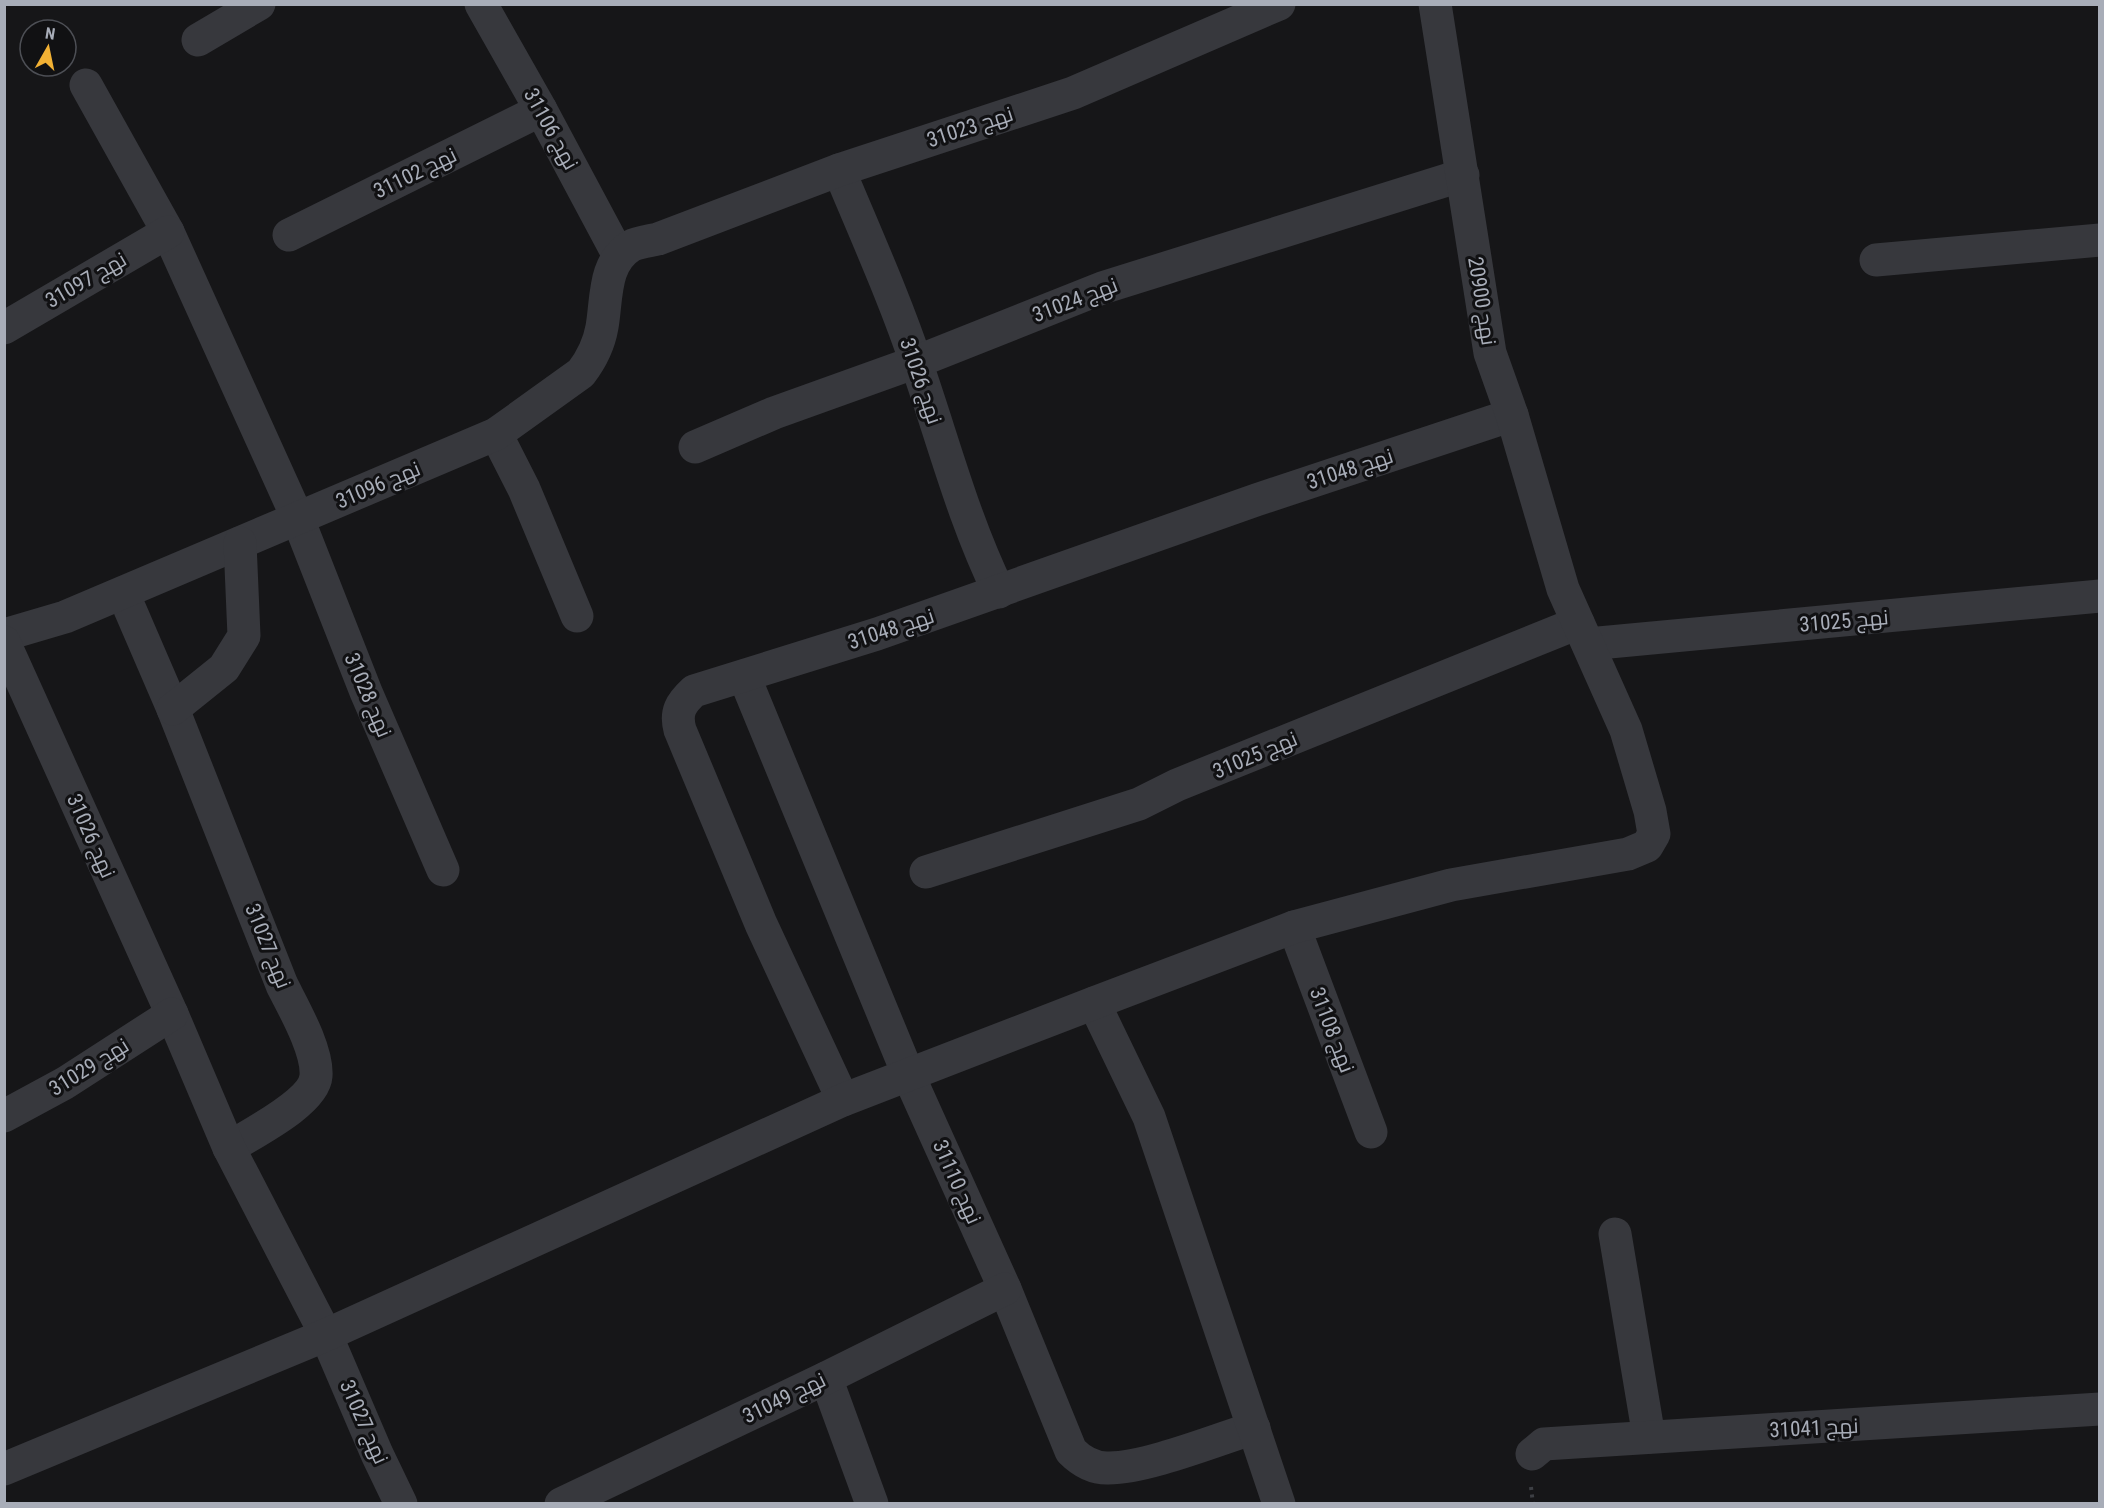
<svg xmlns="http://www.w3.org/2000/svg" width="2104" height="1508" viewBox="0 0 2104 1508" font-family="'Roboto Condensed',Cairo,sans-serif">
	<rect width="100%" height="100%" fill="#161618"/>
	<g fill="none" stroke-linecap="round" stroke-linejoin="round">
		<polyline stroke="#3d3f44" stroke-width="4" stroke-dasharray="3 4.5" stroke-linecap="butt" points="1531,1487 1533,1504"/>
		<g stroke="#37383d" stroke-width="33">
			<polyline points="481,4 541,110 619,256"/>
			<polyline points="198,40 259,4"/>
			<polyline points="86,85 168,232 298,519 366,692 443,870"/>
			<path d="M839,170C866,235 895,299 917,365C944,443 963,518 999,592"/>
			<polyline points="289,235 541,110"/>
			<polyline points="1876,260 2100,240"/>
			<polyline points="4,328 168,232"/>
			<polyline points="496,434 524,489 577,616"/>
			<polyline points="695,447 774,413 916,362 1102,288 1463,175"/>
			<path d="M123,593L173,709L282,985C293,1007 318,1050 316,1076C314,1103 250,1134 229,1148"/>
			<path d="M4,635L65,617L496,434L581,373C591,360 599,344 602,327C607,299 603,263 631,246C638,242 649,241 658,239L839,170L1073,93L1279,4"/>
			<polyline points="4,642 172,1014 229,1148 326,1335 377,1454 401,1504"/>
			<polyline points="1588,644 2100,596"/>
			<path d="M744,676L908,1074L1005,1289L1071,1451C1081,1461 1092,1468 1107,1468C1144,1469 1216,1440 1254,1428"/>
			<polyline points="173,709 224,668 244,636 240,543"/>
			<polyline points="926,872 1139,804 1177,785 1578,623"/>
			<polyline points="1294,927 1371,1132"/>
			<polyline points="1094,1003 1149,1117 1279,1504"/>
			<path d="M843,1100L761,924L680,730C675,712 681,703 694,691L877,634L1256,500L1512,415"/>
			<polyline points="4,1116 65,1083 172,1014"/>
			<polyline points="1615,1234 1649,1437"/>
			<polyline points="826,1378 872,1504"/>
			<polyline points="1532,1454 1544,1444 2100,1409"/>
			<polyline points="4,1469 326,1335 843,1100 1094,1003 1294,927 1451,885 1628,854 1647,846 1654,834 1650,811 1626,730 1563,589 1512,415 1490,353 1435,4"/>
			<polyline points="561,1504 826,1378 1005,1289"/>
		</g>
	</g>
	<g text-anchor="middle" stroke-width="6" stroke-linejoin="round" paint-order="stroke">
		<g font-size="21" fill="#a8adb8" stroke="#111113">
			<text transform="translate(970 127) rotate(-18)" y="7">نهج 31023</text>
			<text transform="translate(551 129) rotate(61)" y="7">نهج 31106</text>
			<text transform="translate(415 173) rotate(-26)" y="7">نهج 31102</text>
			<text transform="translate(86 280) rotate(-30)" y="7">نهج 31097</text>
			<text transform="translate(1075 300) rotate(-21)" y="7">نهج 31024</text>
			<text transform="translate(1482 301) rotate(81)" y="7">نهج 20900</text>
			<text transform="translate(921 381) rotate(71)" y="7">نهج 31026</text>
			<text transform="translate(1350 469) rotate(-18)" y="7">نهج 31048</text>
			<text transform="translate(378 485) rotate(-23)" y="7">نهج 31096</text>
			<text transform="translate(1844 621) rotate(-5)" y="7">نهج 31025</text>
			<text transform="translate(891 629) rotate(-18)" y="7">نهج 31048</text>
			<text transform="translate(368 695) rotate(67)" y="7">نهج 31028</text>
			<text transform="translate(1255 755) rotate(-23)" y="7">نهج 31025</text>
			<text transform="translate(91 836) rotate(66)" y="7">نهج 31026</text>
			<text transform="translate(268 946) rotate(68)" y="7">نهج 31027</text>
			<text transform="translate(1332 1030) rotate(69)" y="7">نهج 31108</text>
			<text transform="translate(89 1067) rotate(-32)" y="7">نهج 31029</text>
			<text transform="translate(957 1182) rotate(66)" y="7">نهج 31110</text>
			<text transform="translate(784 1398) rotate(-26)" y="7">نهج 31049</text>
			<text transform="translate(364 1422) rotate(66)" y="7">نهج 31027</text>
			<text transform="translate(1814 1428) rotate(-3)" y="7">نهج 31041</text>
		</g>
	</g>
	<rect width="2104" height="1508" fill="none" stroke="#a8adb8" stroke-width="12"/>
	<g transform="translate(48 48) rotate(9)"><circle r="28" fill="#111113" stroke="#4d4f55" stroke-width="1.5"/>
	<path d="M0-4.5L10 22L0 15L-10 22Z" fill="#f2b134"/>
	<text y="-9" font-size="16" font-weight="bold" text-anchor="middle" fill="#a8adb8">N</text>
	</g>
</svg>
